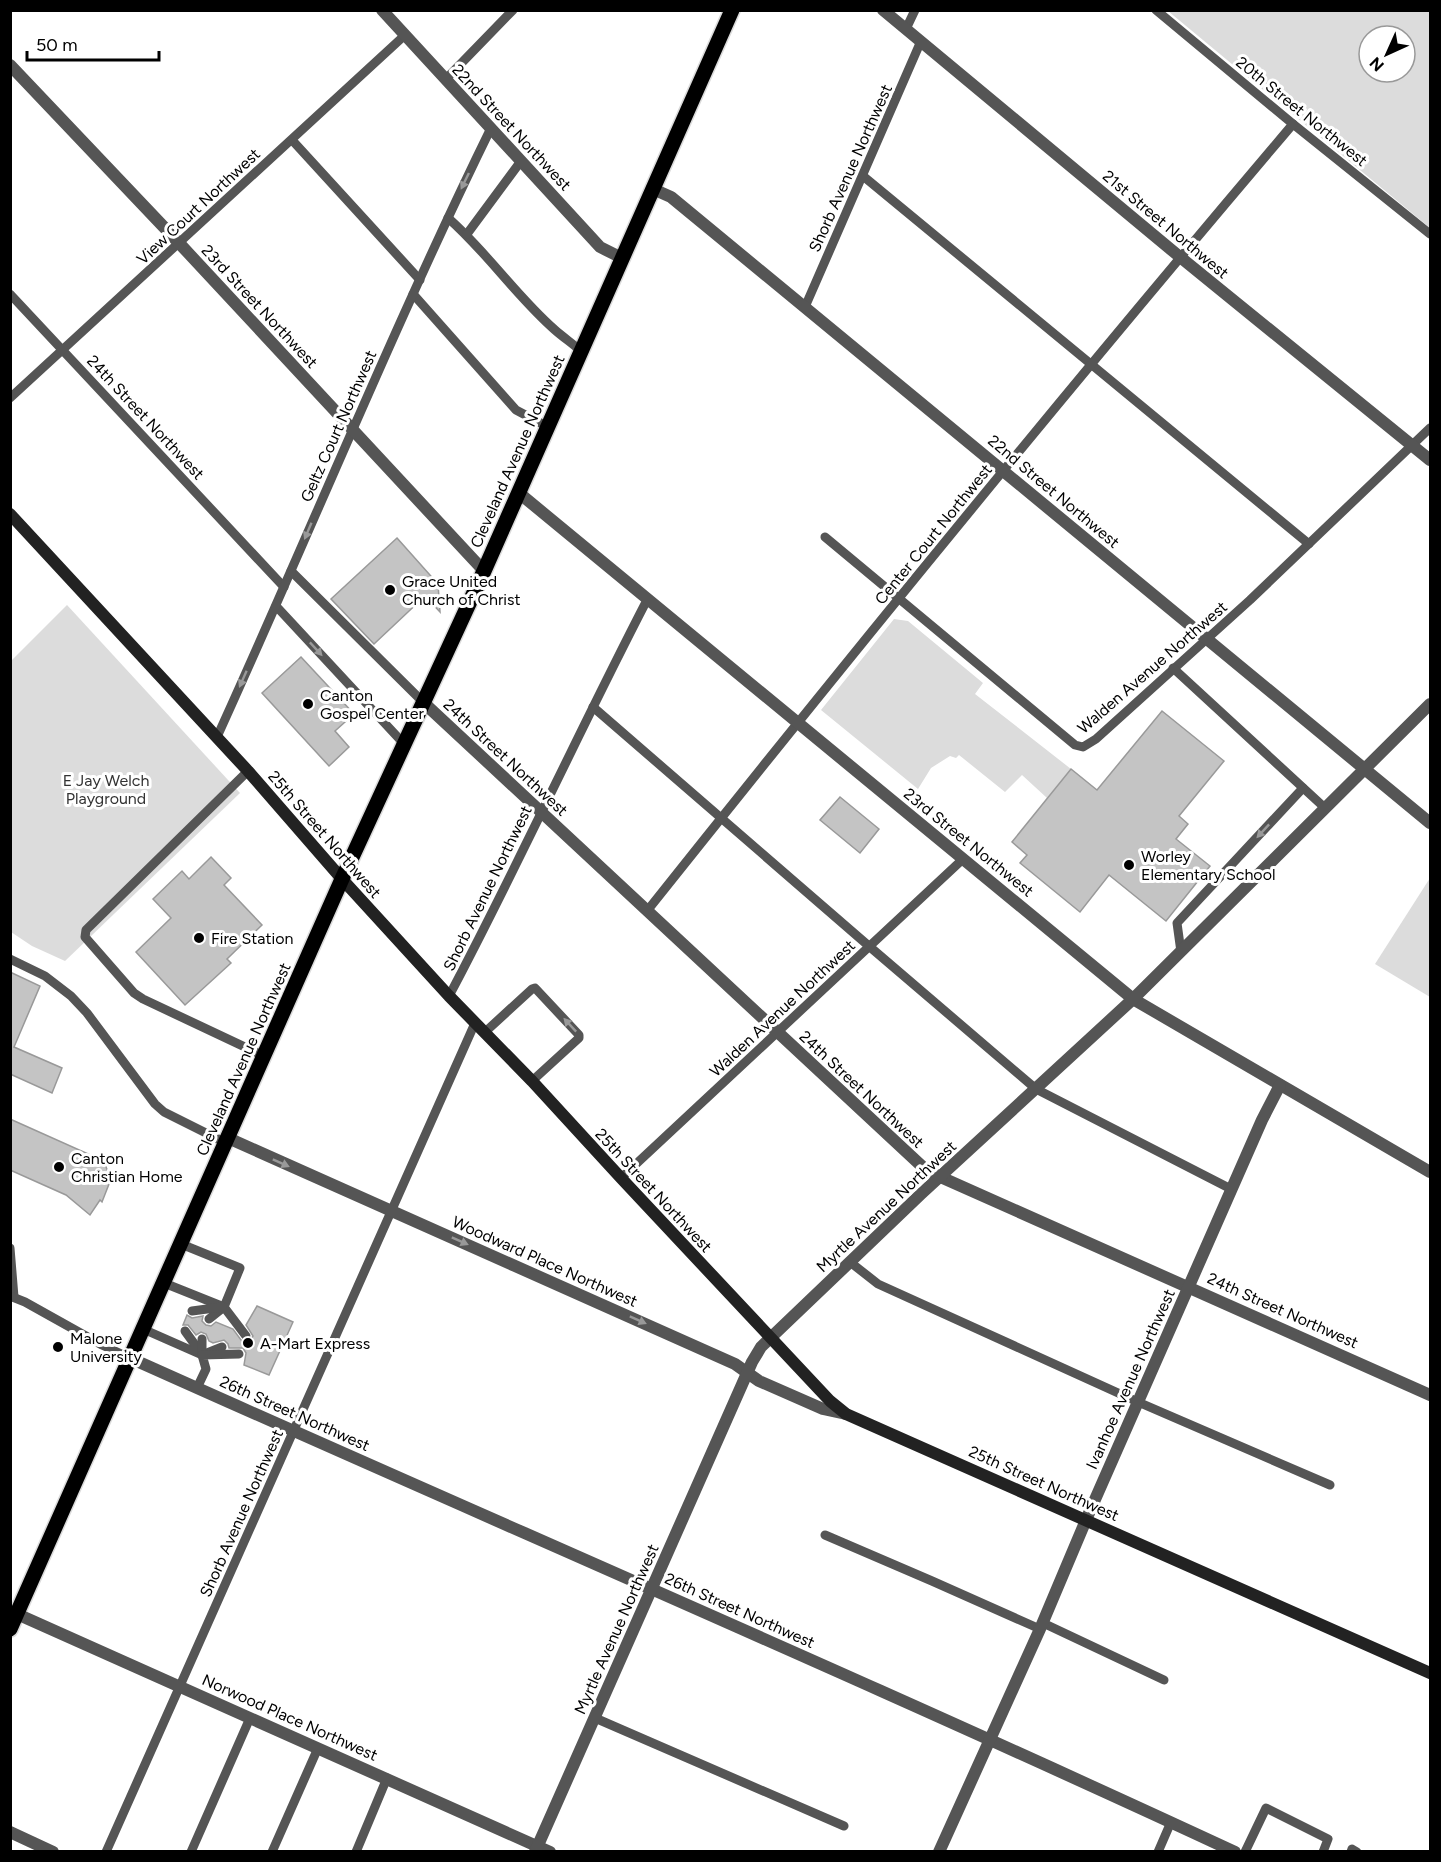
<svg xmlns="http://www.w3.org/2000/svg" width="1441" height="1862" viewBox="0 0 1441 1862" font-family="Figtree,sans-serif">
	<rect width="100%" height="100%" fill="#fff"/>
	<g fill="#dcdcdc" fill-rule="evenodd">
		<path d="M1168,11H1430V228ZM1369,36H1405V72H1369Z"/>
		<polygon points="67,605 240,793 65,961 32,946 11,932 11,661"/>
		<polygon points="894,619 908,621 983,683 975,694 1071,769 1047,798 1022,775 1005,792 959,755 956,758 950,756 931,768 918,789 821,710"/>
		<polygon points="1430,878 1430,997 1375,964"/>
	</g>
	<g fill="#c4c4c4" stroke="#999" stroke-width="1.5">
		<polygon points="397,538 438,584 440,612 425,596 374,644 331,599"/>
		<polygon points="301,657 354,714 335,731 349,747 329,766 262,693"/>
		<polygon points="1162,711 1224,761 1179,816 1188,824 1176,839 1210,866 1166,921 1109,875 1080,912 1020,863 1027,855 1012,842 1071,769 1097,790"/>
		<polygon points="840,797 879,829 860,853 820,820"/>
		<polygon points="211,857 231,878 224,885 262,925 227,959 231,963 185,1005 136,952 171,918 153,899 182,871 189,879"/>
		<polygon points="10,972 40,986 14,1047 62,1068 52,1093 10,1074"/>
		<polygon points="10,1119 104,1161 110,1178 109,1184 102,1202 100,1200 90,1215 66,1195 10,1170"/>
		<polygon points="257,1306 293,1322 269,1375 244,1365 246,1353 243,1348 229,1348 228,1344 224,1340 213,1343 209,1341 206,1334 201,1332 196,1335 188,1325 183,1325 187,1315 192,1318 203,1316 202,1321 206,1325 211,1326 216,1322 233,1329 241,1340 247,1343 250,1341 253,1336 246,1325"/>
	</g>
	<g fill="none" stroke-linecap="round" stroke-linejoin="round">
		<defs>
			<polyline id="primary" points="10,1629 342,879 484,571 732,10"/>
		</defs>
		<use href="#primary" stroke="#dbdbdb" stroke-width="18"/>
		<g stroke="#555" stroke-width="9">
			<polyline points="1156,10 1293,124 1430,234"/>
			<polyline points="906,29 915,10"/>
			<polyline points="446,79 513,10"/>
			<polyline points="292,140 420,280"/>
			<polyline points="863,176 1309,544"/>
			<path d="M448,218C487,252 516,296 555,330C563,337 573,344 581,351"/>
			<polyline points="467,234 521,161"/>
			<polyline points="10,294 284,587"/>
			<polyline points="413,294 516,410 548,427"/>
			<polyline points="805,307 921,41"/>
			<polyline points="10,398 405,35"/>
			<polyline points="825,537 1075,745 1083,747 1096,739 1250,600 1430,428"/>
			<polyline points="291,571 424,703"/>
			<polyline points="276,606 405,745"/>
			<polyline points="1173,668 1325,808"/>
			<polyline points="593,707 870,947 1036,1089 1231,1189"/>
			<path d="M217,737C309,535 393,328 491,128"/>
			<polyline points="248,771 86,930 85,937 134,993 143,999 264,1056"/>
			<path d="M647,911C858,646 1073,383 1293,124"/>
			<polyline points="1181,952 1177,923 1303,788"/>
			<polyline points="10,959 45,976 71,996 87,1013 155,1104 164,1112 226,1143"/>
			<path d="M449,996C518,866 579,731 647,600"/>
			<polyline points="484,1033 532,989 535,988 579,1035 579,1038 532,1081"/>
			<polyline points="621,1178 963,859"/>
			<polyline points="181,1244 240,1268 224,1307 209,1319"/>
			<polyline points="10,1248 14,1297"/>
			<polyline points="850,1262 878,1284 1138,1402 1330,1485"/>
			<polyline points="164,1283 224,1307 246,1336"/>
			<polyline points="10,1296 25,1302 102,1345 130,1358"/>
			<polyline points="192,1311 222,1307"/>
			<polyline points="143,1329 202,1355 222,1347"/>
			<polyline points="185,1331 201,1353"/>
			<polyline points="202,1339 202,1355"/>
			<polyline points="197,1388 206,1369 202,1355 239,1354"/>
			<polyline points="825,1535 932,1581 1040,1629"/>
			<polyline points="1043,1623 1164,1680"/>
			<polyline points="595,1718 844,1826"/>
			<polyline points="106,1852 475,1023"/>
			<polyline points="191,1852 250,1718"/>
			<polyline points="272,1852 318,1748"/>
			<polyline points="356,1852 387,1778"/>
			<polyline points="1158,1852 1171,1822"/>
			<polyline points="1245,1852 1266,1808 1328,1839 1323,1852"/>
			<polyline points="1351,1852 1352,1849 1357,1852"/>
		</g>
		<g stroke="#555" stroke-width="12">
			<polyline points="382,10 600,247 622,258"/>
			<polyline points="883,10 1180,257 1430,460"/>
			<polyline points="10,65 179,243 484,571"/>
			<polyline points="653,189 671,197 1430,823"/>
			<polyline points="519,493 1133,999 1430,1172"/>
			<polyline points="424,703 927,1171 1430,1395"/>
			<polyline points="228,1138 735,1364 759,1381 823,1409 846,1414"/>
			<path d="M130,1358C498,1523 869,1682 1235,1852"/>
			<polyline points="17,1614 550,1852"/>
			<polyline points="10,1832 53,1852"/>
			<polyline points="535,1852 752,1362 761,1347 921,1194 1133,999 1430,704"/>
			<polyline points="939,1852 1040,1629 1086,1520 1262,1120 1280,1085"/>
		</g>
		<polyline stroke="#222" stroke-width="12" points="10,514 248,771 342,879 449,996 532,1081 621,1178 830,1401 846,1414 1430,1673"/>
		<use href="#primary" stroke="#000" stroke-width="15"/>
	</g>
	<defs><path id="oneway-solid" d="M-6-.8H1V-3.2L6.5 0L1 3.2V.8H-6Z" transform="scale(1.5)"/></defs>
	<g fill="#999">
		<use href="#oneway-solid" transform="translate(465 181) rotate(116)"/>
		<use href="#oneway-solid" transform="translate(308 531) rotate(113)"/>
		<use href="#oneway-solid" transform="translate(316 649) rotate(47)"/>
		<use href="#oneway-solid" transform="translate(243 679) rotate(114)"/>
		<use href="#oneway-solid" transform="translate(1263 831) rotate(133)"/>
		<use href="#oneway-solid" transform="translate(570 1025) rotate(-133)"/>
		<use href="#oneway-solid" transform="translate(281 1163) rotate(24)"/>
		<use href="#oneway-solid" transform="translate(460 1241) rotate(24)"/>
		<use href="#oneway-solid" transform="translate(638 1320) rotate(24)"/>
	</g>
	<g fill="#000" stroke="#fff" stroke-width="2">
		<circle cx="390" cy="590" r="6"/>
		<circle cx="308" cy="704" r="6"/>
		<circle cx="1129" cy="865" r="6"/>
		<circle cx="199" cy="938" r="6"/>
		<circle cx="59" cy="1167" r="6"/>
		<circle cx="248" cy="1343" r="6"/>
		<circle cx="58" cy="1347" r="6"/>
	</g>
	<g text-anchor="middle" stroke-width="6" stroke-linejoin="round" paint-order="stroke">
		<g font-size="16" fill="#000" stroke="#fff">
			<text transform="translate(1302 111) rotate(39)" y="6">20th Street Northwest</text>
			<text transform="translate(512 127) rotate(47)" y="6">22nd Street Northwest</text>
			<text transform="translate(850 168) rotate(-66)" y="6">Shorb Avenue Northwest</text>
			<text transform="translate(198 206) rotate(-43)" y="6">View Court Northwest</text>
			<text transform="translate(1166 224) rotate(40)" y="6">21st Street Northwest</text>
			<text transform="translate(260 306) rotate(47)" y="6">23rd Street Northwest</text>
			<text transform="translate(146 417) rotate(47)" y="6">24th Street Northwest</text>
			<text transform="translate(338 426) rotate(-66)" y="6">Geltz Court Northwest</text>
			<text transform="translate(517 451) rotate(-66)" y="6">Cleveland Avenue Northwest</text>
			<text transform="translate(1054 491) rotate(40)" y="6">22nd Street Northwest</text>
			<text transform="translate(933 534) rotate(-51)" y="6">Center Court Northwest</text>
			<text transform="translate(1152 667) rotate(-41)" y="6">Walden Avenue Northwest</text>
			<text transform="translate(506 757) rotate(43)" y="6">24th Street Northwest</text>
			<text transform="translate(325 834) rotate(49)" y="6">25th Street Northwest</text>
			<text transform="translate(969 842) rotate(39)" y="6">23rd Street Northwest</text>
			<text transform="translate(487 888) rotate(-64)" y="6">Shorb Avenue Northwest</text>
			<text transform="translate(782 1008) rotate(-43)" y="6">Walden Avenue Northwest</text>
			<text transform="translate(243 1059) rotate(-66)" y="6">Cleveland Avenue Northwest</text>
			<text transform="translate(862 1089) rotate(43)" y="6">24th Street Northwest</text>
			<text transform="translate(654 1190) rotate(47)" y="6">25th Street Northwest</text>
			<text transform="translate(886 1206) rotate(-43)" y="6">Myrtle Avenue Northwest</text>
			<text transform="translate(545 1261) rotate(24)" y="6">Woodward Place Northwest</text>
			<text transform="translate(1283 1310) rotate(24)" y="6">24th Street Northwest</text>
			<text transform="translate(1130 1379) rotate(-66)" y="6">Ivanhoe Avenue Northwest</text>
			<text transform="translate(295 1413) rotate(24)" y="6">26th Street Northwest</text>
			<text transform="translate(1044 1483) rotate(24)" y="6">25th Street Northwest</text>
			<text transform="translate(241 1513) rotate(-66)" y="6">Shorb Avenue Northwest</text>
			<text transform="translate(740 1610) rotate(24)" y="6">26th Street Northwest</text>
			<text transform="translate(616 1629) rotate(-66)" y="6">Myrtle Avenue Northwest</text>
			<text transform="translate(290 1717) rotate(24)" y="6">Norwood Place Northwest</text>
		</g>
		<g font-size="16" fill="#000" stroke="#fff" text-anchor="start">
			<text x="402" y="587">Grace United<tspan x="402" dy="18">Church of Christ</tspan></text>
			<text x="320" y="701">Canton<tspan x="320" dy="18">Gospel Center</tspan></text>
			<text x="1141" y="862">Worley<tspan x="1141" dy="18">Elementary School</tspan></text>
			<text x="211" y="944">Fire Station</text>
			<text x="71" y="1164">Canton<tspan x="71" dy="18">Christian Home</tspan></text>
			<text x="70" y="1344">Malone<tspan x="70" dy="18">University</tspan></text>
			<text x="260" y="1349">A-Mart Express</text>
		</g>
		<g font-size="16" fill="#333" stroke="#fff">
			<text x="106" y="786">E Jay Welch<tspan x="106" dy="18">Playground</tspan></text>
		</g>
	</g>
	<rect width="1441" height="1862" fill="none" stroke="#000000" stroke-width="24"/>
	<g transform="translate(1387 54) rotate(225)"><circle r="28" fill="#ffffff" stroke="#999999" stroke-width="1.5"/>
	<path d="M0-4.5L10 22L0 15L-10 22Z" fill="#000000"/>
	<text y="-9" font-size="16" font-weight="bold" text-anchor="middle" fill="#000000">N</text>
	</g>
	<path d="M27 51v9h132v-9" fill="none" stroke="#000000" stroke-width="3"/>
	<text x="36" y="51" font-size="18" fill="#000000" stroke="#ffffff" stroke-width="4.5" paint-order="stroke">50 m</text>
</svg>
